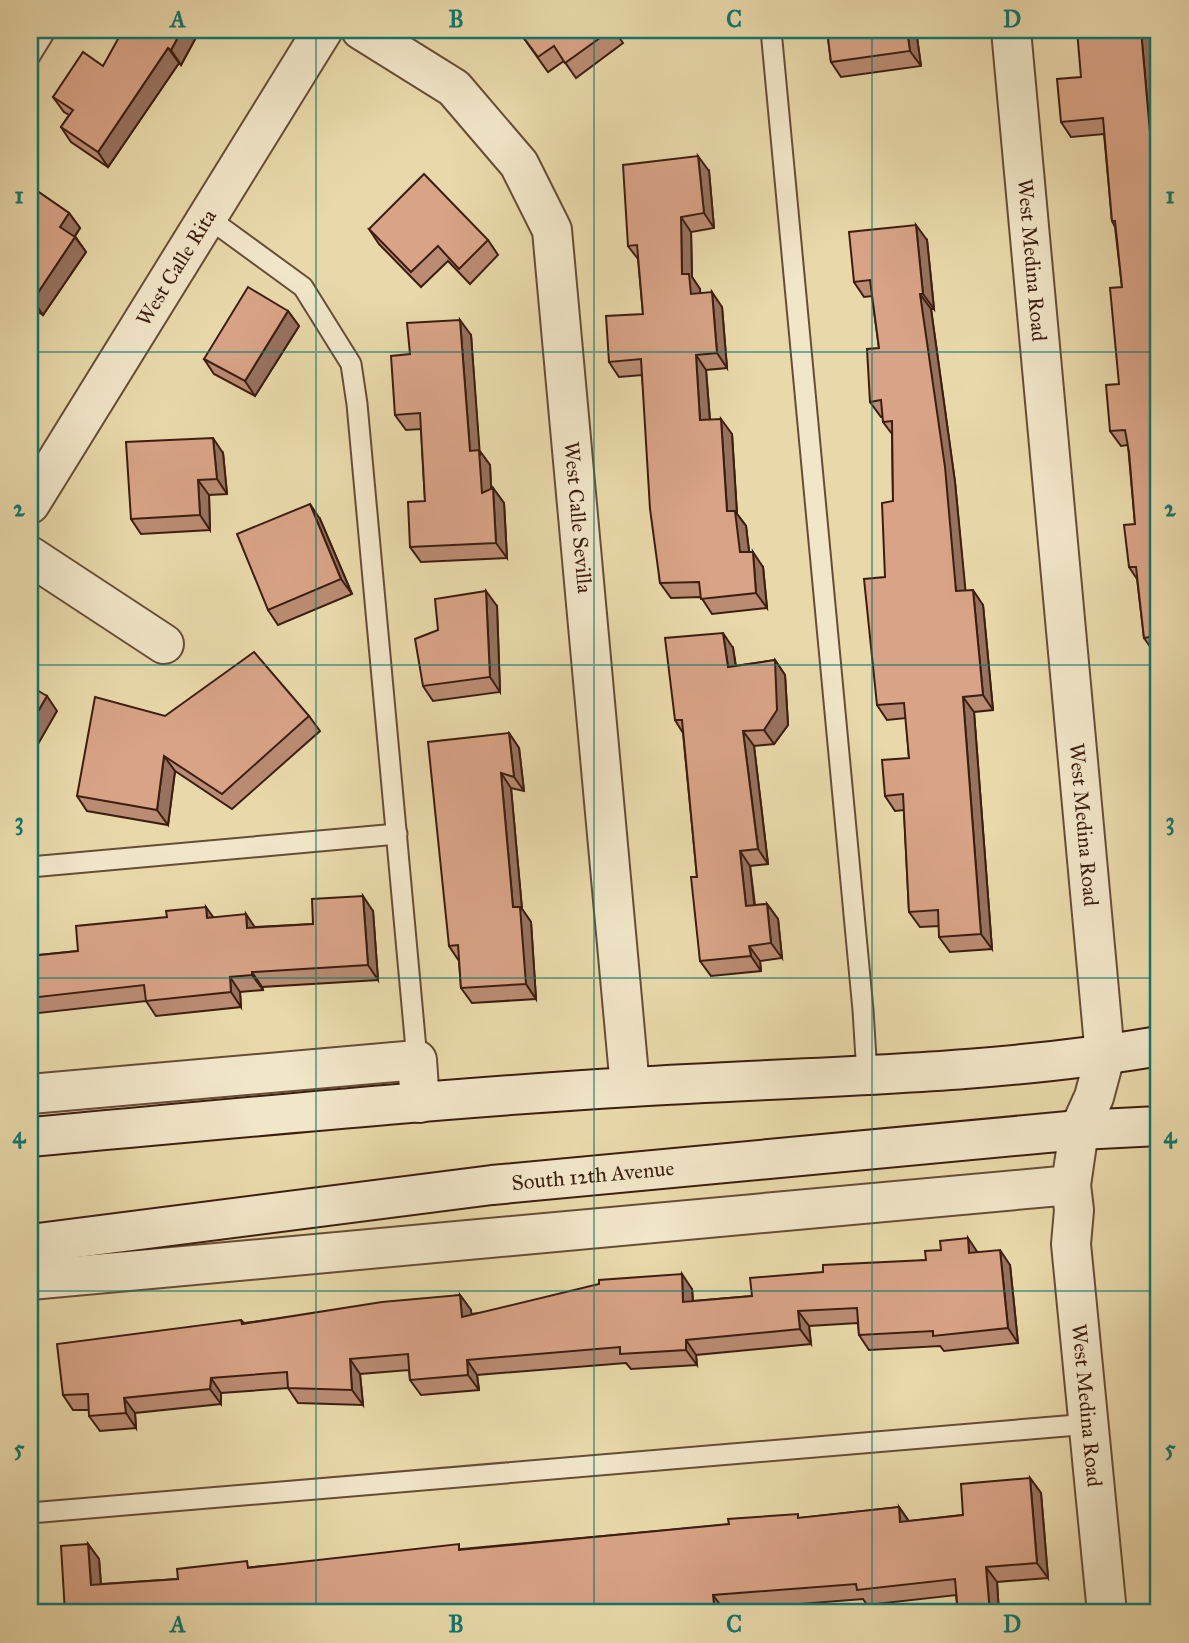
<svg xmlns="http://www.w3.org/2000/svg" width="1189" height="1643" viewBox="0 0 1189 1643" font-family="'IM FELL Great Primer',serif">
	<rect width="100%" height="100%" fill="#e9d9aa"/>
	<filter id="stains"><feTurbulence type="fractalNoise" baseFrequency=".00286" numOctaves="4"/><feColorMatrix values="0 0 0 0 .2 0 0 0 0 .09 0 0 0 0 .02 0 0 0 .5 -.17"/></filter>
	<radialGradient id="worn" r=".72"><stop offset=".6" stop-color="#630" stop-opacity="0"/><stop offset="1" stop-color="#630" stop-opacity=".3"/></radialGradient>
	<g fill="none" stroke-linecap="round" stroke-linejoin="round">
		<defs>
			<g id="lane">
				<polyline points="771,30 863,1010 867,1075"/>
				<polyline points="30,56 46,30"/>
				<polyline points="207,217 303,287 351,364 357,404 417,1060"/>
				<polyline points="30,867 397,834"/>
				<polyline points="30,1513 1089,1424"/>
			</g>
			<g id="street">
				<path id="s1" d="M361,30L454,88L519,164L552,230L630,1087"/>
				<path id="s2" d="M1011,30L1105,1056L1094,1097L1079,1130L1071,1185L1074,1210L1071,1244L1107,1613"/>
				<path id="s3" d="M30,504L323,30"/>
				<polyline points="30,556 164,644"/>
				<polyline points="30,1094 417,1060 420,1103"/>
				<polyline points="30,1280 1071,1185"/>
			</g>
			<g id="secondary">
				<path d="M30,1137C230,1119 431,1099 631,1087C807,1076 986,1076 1159,1046"/>
				<path id="s4" d="M30,1244L492,1185L1079,1130L1159,1126"/>
			</g>
		</defs>
		<use href="#lane" stroke="#674d36" stroke-width="23"/>
		<use href="#street" stroke="#674d36" stroke-width="42"/>
		<use href="#secondary" stroke="#3c1e10" stroke-width="42"/>
		<use href="#lane" stroke="#f1e6c8" stroke-width="19"/>
		<use href="#street" stroke="#f1e6c8" stroke-width="38"/>
		<use href="#secondary" stroke="#f1e6c8" stroke-width="38"/>
	</g>
	<g fill="#ba8c73" stroke="#3c1e10" stroke-width="2">
		<polygon points="200,30 181,65 179,63 108,167 71,142 61,127 69,115 64,112 53,97 103,66"/>
		<polygon points="518,30 614,30 623,43 576,78 564,61 548,72"/>
		<polygon points="827,30 916,30 921,66 841,77 831,62"/>
		<polygon points="1150,30 1159,130 1159,781 1159,712 1151,648 1144,638 1137,579 1129,567 1135,524 1128,445 1121,446 1110,431 1119,384 1122,287 1115,227 1112,221 1104,134 1071,137 1061,122 1081,77"/>
		<polygon points="709,171 714,228 691,232 692,277 700,289 700,293 722,307 727,368 706,370 710,420 732,434 737,514 746,526 749,552 763,567 767,608 712,614 701,597 671,598 660,583 642,375 619,377 609,362 643,314 638,259 628,246"/>
		<polygon points="30,186 69,213 80,228 75,236 86,252 43,315 30,306"/>
		<polygon points="369,229 488,240 498,255 470,284 448,261 421,287 379,244"/>
		<polygon points="927,240 934,309 931,309 955,482 965,591 983,605 993,710 974,712 992,949 950,952 939,937 939,926 920,927 909,912 904,810 895,811 885,796 909,758 906,718 887,720 877,705 885,577 893,501 892,434 883,422 883,417 881,417 870,402 879,348 872,296 864,297 854,282"/>
		<polygon points="288,311 299,326 255,396 214,374 204,359"/>
		<polygon points="471,335 479,450 490,465 491,489 493,488 504,503 507,558 421,562 410,547 425,501 421,429 406,430 395,415 410,354"/>
		<polygon points="223,453 227,494 209,495 210,530 141,534 131,519"/>
		<polygon points="320,519 352,594 278,625 268,610"/>
		<polygon points="497,606 500,692 433,701 423,686 438,630"/>
		<polygon points="733,648 736,666 775,660 785,675 788,725 774,744 754,746 768,864 750,866 755,905 767,904 778,919 782,958 760,961 761,971 711,976 700,961 697,877 683,733 675,720"/>
		<polygon points="165,716 309,716 320,731 232,809 175,771 168,825 87,811 77,796"/>
		<polygon points="509,733 519,748 524,791 511,788 522,909 531,922 536,999 472,1003 461,988 459,961 449,946"/>
		<polygon points="373,911 378,980 262,987 263,990 240,992 241,1007 156,1016 146,1001 30,1014 30,956 78,951 214,918 255,927 313,924"/>
		<polygon points="977,1252 1010,1265 1018,1343 944,1351 940,1346 869,1350 859,1335 858,1323 809,1326 811,1344 696,1355 697,1365 631,1369 626,1363 477,1375 479,1390 421,1395 410,1380 409,1370 360,1374 363,1405 298,1403 288,1388 221,1393 221,1404 135,1413 136,1428 100,1431 89,1416 89,1410 73,1410 63,1395 241,1320 244,1323 460,1295 471,1310 471,1314 692,1289 693,1301 752,1296 823,1272 926,1260"/>
		<polygon points="1030,1478 1041,1493 1048,1578 997,1582 999,1613 958,1613 956,1595 867,1605 863,1599 724,1610 724,1613 65,1613 88,1544 99,1559 101,1584 178,1579 252,1567 462,1549 800,1518 899,1507 909,1521 963,1515"/>
	</g>
	<g fill="#97725e" stroke="#3c1e10" stroke-width="2">
		<polygon points="182,30 200,30 181,65 171,50"/>
		<polygon points="907,30 916,30 921,66 910,51"/>
		<polygon points="1141,30 1150,30 1159,130 1159,155 1151,144"/>
		<polygon points="168,48 179,63 108,167 98,152"/>
		<polygon points="698,156 709,171 714,228 704,213"/>
		<polygon points="1150,179 1159,193 1159,253 1156,248"/>
		<polygon points="69,213 80,228 71,242 60,227"/>
		<polygon points="681,217 691,232 692,277 700,289 701,308 691,294 682,274"/>
		<polygon points="916,225 927,240 934,309 923,294"/>
		<polygon points="75,237 86,252 43,315 33,300"/>
		<polygon points="712,292 722,307 727,368 717,353"/>
		<polygon points="920,294 931,309 955,482 967,606 956,591"/>
		<polygon points="288,311 299,326 255,396 245,381"/>
		<polygon points="460,320 471,335 480,456 479,450 490,465 492,508 482,493 470,451"/>
		<polygon points="696,355 706,370 711,435 700,420"/>
		<polygon points="721,419 732,434 737,514 746,526 751,567 740,552 727,511"/>
		<polygon points="213,438 223,453 227,494 217,479"/>
		<polygon points="198,480 209,495 210,530 200,515"/>
		<polygon points="493,488 504,503 507,558 496,543"/>
		<polygon points="310,504 320,519 352,594 341,579"/>
		<polygon points="753,552 763,567 767,608 756,593"/>
		<polygon points="973,590 983,605 993,710 983,695"/>
		<polygon points="486,591 497,606 500,692 490,677"/>
		<polygon points="723,633 733,648 738,682 728,667"/>
		<polygon points="775,660 785,675 788,725 774,744 764,730"/>
		<polygon points="47,696 57,711 30,758 30,725"/>
		<polygon points="963,697 974,712 992,949 981,934"/>
		<polygon points="743,731 754,746 768,864 758,849"/>
		<polygon points="509,733 519,748 524,791 514,777"/>
		<polygon points="164,756 175,771 168,825 157,810"/>
		<polygon points="501,773 511,788 522,909 531,922 536,999 526,984 513,907"/>
		<polygon points="740,851 750,866 756,921 746,906"/>
		<polygon points="363,896 373,911 378,980 368,965"/>
		<polygon points="767,904 778,919 782,958 771,943"/>
		<polygon points="206,907 216,921 207,918"/>
		<polygon points="246,914 256,929 247,928"/>
		<polygon points="749,946 760,961 761,971 751,956"/>
		<polygon points="252,972 262,987 263,990 252,975"/>
		<polygon points="230,977 240,992 241,1007 231,992"/>
		<polygon points="968,1238 978,1253 969,1253"/>
		<polygon points="1000,1250 1010,1265 1018,1343 1008,1328"/>
		<polygon points="682,1274 692,1289 694,1317 683,1302"/>
		<polygon points="460,1295 471,1310 473,1331 462,1317"/>
		<polygon points="798,1311 809,1326 811,1344 800,1329"/>
		<polygon points="686,1340 696,1355 697,1365 686,1350"/>
		<polygon points="350,1359 360,1374 363,1405 352,1390"/>
		<polygon points="467,1360 477,1375 479,1390 468,1375"/>
		<polygon points="211,1378 221,1393 221,1404 210,1389"/>
		<polygon points="124,1398 135,1413 136,1428 126,1413"/>
		<polygon points="1030,1478 1041,1493 1048,1578 1037,1563"/>
		<polygon points="899,1507 909,1522 900,1522"/>
		<polygon points="88,1544 99,1559 102,1599 91,1585"/>
		<polygon points="986,1567 997,1582 999,1613 990,1613"/>
		<polygon points="713,1595 724,1610 724,1613 715,1613"/>
	</g>
	<g fill="#d8a386" stroke="#3c1e10" stroke-width="2">
		<polygon points="123,30 182,30 171,50 168,48 98,152 61,127 73,110 53,97 83,52 103,66"/>
		<polygon points="518,30 611,30 565,63 554,46 538,57"/>
		<polygon points="827,30 907,30 910,51 831,62"/>
		<polygon points="1077,30 1141,30 1151,144 1159,143 1159,178 1150,179 1156,248 1159,248 1159,781 1152,712 1159,712 1150,637 1144,638 1136,567 1129,567 1124,525 1135,524 1129,452 1125,430 1110,431 1106,385 1119,384 1110,288 1122,287 1115,221 1112,221 1103,118 1061,122 1057,79 1081,77"/>
		<polygon points="698,156 704,213 681,217 682,274 689,274 691,294 712,292 717,353 696,355 700,420 721,419 727,511 735,511 740,552 753,552 756,593 701,599 699,582 660,583 650,509 641,359 609,362 606,316 643,314 637,245 628,246 623,165"/>
		<polygon points="424,174 488,240 459,269 438,246 411,272 369,229"/>
		<polygon points="30,186 69,213 60,227 75,237 33,300 30,298"/>
		<polygon points="916,225 923,294 920,294 945,467 956,591 973,590 983,695 963,697 981,934 939,937 938,910 909,912 903,794 885,796 882,760 909,758 904,703 877,705 864,579 885,577 882,503 893,501 892,421 883,422 881,400 870,402 867,349 879,348 870,280 854,282 849,232"/>
		<polygon points="248,287 288,311 245,381 204,359"/>
		<polygon points="460,320 470,451 479,450 482,493 493,488 496,543 410,547 408,502 425,501 420,413 395,415 391,356 410,354 407,323"/>
		<polygon points="213,438 217,479 198,480 200,515 131,519 126,442"/>
		<polygon points="310,504 341,579 268,610 237,534"/>
		<polygon points="486,591 490,677 423,686 415,639 438,630 435,599"/>
		<polygon points="723,633 728,667 775,660 777,710 764,730 743,731 758,849 740,851 746,906 767,904 771,943 749,946 751,956 700,961 691,877 697,877 682,720 675,720 665,638"/>
		<polygon points="254,652 309,716 222,794 164,756 157,810 77,796 95,697 165,716"/>
		<polygon points="30,686 47,696 30,725"/>
		<polygon points="509,733 514,777 501,773 513,907 520,907 526,984 461,988 458,945 449,946 428,742"/>
		<polygon points="1159,814 1159,902 1153,815"/>
		<polygon points="363,896 368,965 252,972 252,975 230,977 231,992 146,1001 144,985 30,998 30,956 78,951 76,926 167,917 166,911 206,907 207,918 246,914 247,928 313,924 312,899"/>
		<polygon points="968,1238 969,1253 1000,1250 1008,1328 933,1336 933,1331 859,1335 857,1308 798,1311 800,1329 686,1340 686,1350 620,1354 620,1347 467,1360 468,1375 410,1380 408,1354 350,1359 352,1390 288,1388 287,1372 211,1378 210,1389 124,1398 126,1413 89,1416 88,1394 63,1395 57,1344 241,1320 242,1324 382,1302 460,1295 462,1317 599,1284 599,1280 682,1274 683,1302 752,1296 750,1278 823,1272 823,1265 926,1260 925,1251 941,1250 940,1241"/>
		<polygon points="1030,1478 1037,1563 986,1567 990,1613 958,1613 955,1579 857,1590 856,1584 713,1595 715,1613 516,1613 516,1610 488,1613 65,1613 61,1546 88,1544 91,1585 178,1579 177,1569 247,1561 248,1568 459,1544 459,1550 729,1524 728,1519 798,1514 798,1518 899,1507 900,1522 963,1515 961,1484"/>
	</g>
	<path fill="none" stroke="#0f766e" stroke-width="2" stroke-opacity="0.55" d="M316,30V1613M594,30V1613M872,30V1613M30,352H1159M30,665H1159M30,978H1159M30,1291H1159"/>
	<g text-anchor="middle" stroke-width="7" stroke-linejoin="round" paint-order="stroke">
		<g font-size="21" fill="#3c1e10" stroke="#f1e6c8">
			<text dy="7" stroke="none"><textPath href="#s2" startOffset="231">West Medina Road</textPath></text>
			<text dy="7" stroke="none"><textPath href="#s3" startOffset="278">West Calle Rita</textPath></text>
			<text dy="7" stroke="none"><textPath href="#s1" startOffset="572">West Calle Sevilla</textPath></text>
			<text dy="7" stroke="none"><textPath href="#s2" startOffset="798">West Medina Road</textPath></text>
			<text dy="7" stroke="none"><textPath href="#s4" startOffset="567">South 12th Avenue</textPath></text>
			<text dy="7" stroke="none"><textPath href="#s2" startOffset="1386">West Medina Road</textPath></text>
		</g>
	</g>
	<rect width="1189" height="1643" fill="none" stroke="#e9d9aa" stroke-width="77"/>
	<rect x="38" y="38" width="1112" height="1566" fill="none" stroke="#0f766e" stroke-width="2.5"/>
	<g font-size="23" text-anchor="middle" font-weight="bold" fill="#0f766e">
		<text x="178" y="27">A</text>
		<text x="456" y="27">B</text>
		<text x="734" y="27">C</text>
		<text x="1012" y="27">D</text>
		<text x="19" y="203">1</text>
		<text x="1170" y="203">1</text>
		<text x="19" y="516">2</text>
		<text x="1170" y="516">2</text>
		<text x="19" y="829">3</text>
		<text x="1170" y="829">3</text>
		<text x="19" y="1143">4</text>
		<text x="1170" y="1143">4</text>
		<text x="19" y="1456">5</text>
		<text x="1170" y="1456">5</text>
		<text x="178" y="1632">A</text>
		<text x="456" y="1632">B</text>
		<text x="734" y="1632">C</text>
		<text x="1012" y="1632">D</text>
	</g>
	<rect width="100%" height="100%" filter="url(#stains)"/>
	<rect width="100%" height="100%" fill="url(#worn)"/>
</svg>
